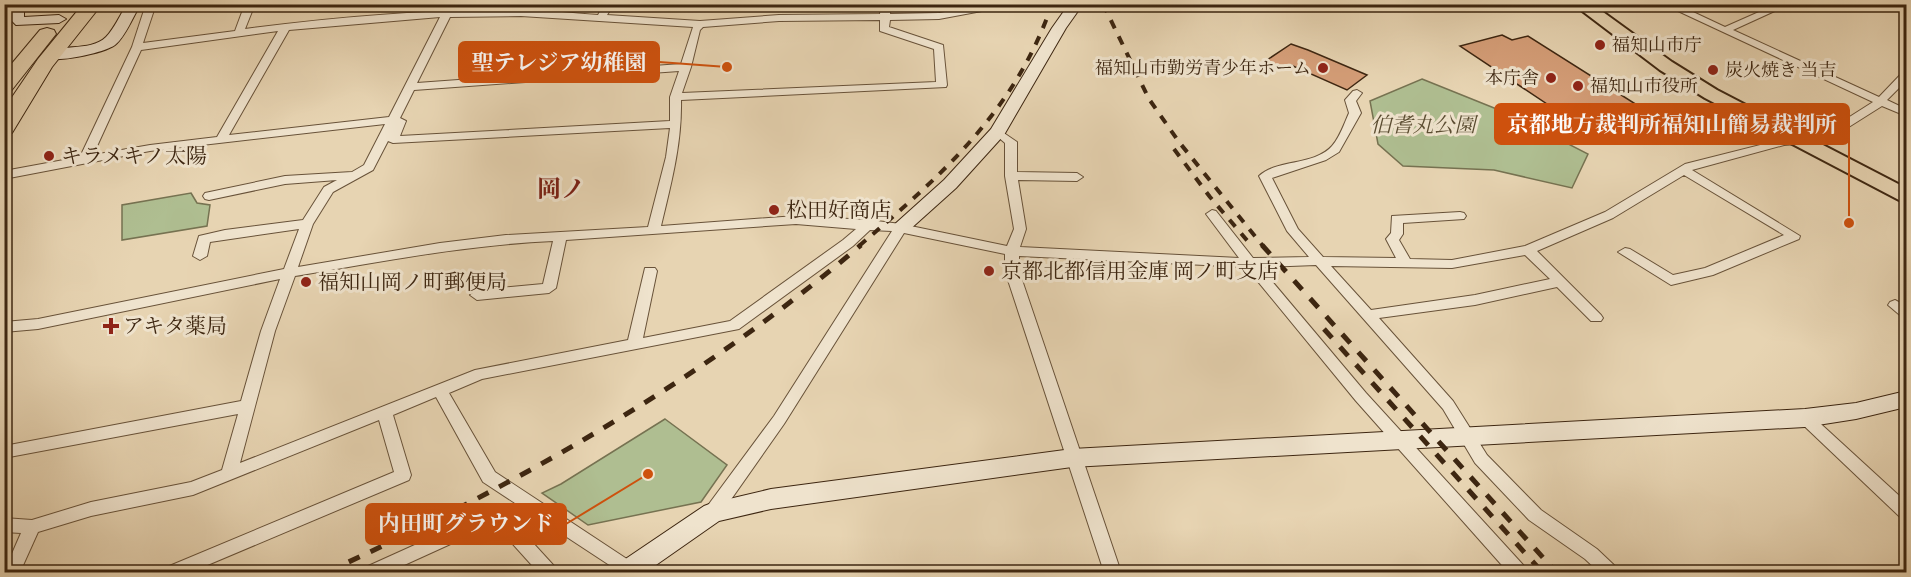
<svg xmlns="http://www.w3.org/2000/svg" width="1911" height="577" viewBox="0 0 1911 577" font-family="Alegreya,'Noto Serif JP',serif">
	<rect width="100%" height="100%" fill="#e7d4b2"/>
	<filter id="stains"><feTurbulence type="fractalNoise" baseFrequency=".00333" numOctaves="4"/><feColorMatrix values="0 0 0 0 .2 0 0 0 0 .09 0 0 0 0 .02 0 0 0 .5 -.17"/></filter>
	<radialGradient id="worn" r=".72"><stop offset=".6" stop-color="#630" stop-opacity="0"/><stop offset="1" stop-color="#630" stop-opacity=".3"/></radialGradient>
	<g fill="#afbe91" stroke="#767251" stroke-width="1.5">
		<polygon points="1422,79 1514,116 1588,154 1572,188 1494,170 1403,166 1378,144 1370,101"/>
		<polygon points="191,193 197,203 210,205 207,226 122,240 122,205"/>
		<polygon points="665,419 727,465 701,502 588,525 542,493 561,484"/>
	</g>
	<g fill="#d59e78" stroke="#3d2611" stroke-width="1.5">
		<polygon points="1502,35 1512,40 1528,36 1645,110 1583,128 1460,46"/>
		<polygon points="1291,44 1308,50 1367,75 1347,90 1291,65 1283,70 1264,62"/>
	</g>
	<g fill="none" stroke-linecap="round" stroke-linejoin="round">
		<defs>
			<g id="street">
				<path d="M146,4H156L143,43L235,31L245,4H255L245,29C336,17 428,9 520,10C546,10 572,13 598,15L604,4H614L607,15L700,21L779,15L880,14L881,4H891L890,14L939,13L993,4H1019L939,19L890,20L889,27L943,45L947,85L946,87L681,100C682,144 671,184 661,226L796,216L868,220L901,224L1007,246L1014,229L1005,176V143L992,132L998,129L1017,142V172L1077,173L1083,177L1077,181L1018,180L1026,229L1020,247L1239,258L1206,214L1212,210L1216,211L1253,258L1309,257L1287,231L1259,176C1277,159 1314,166 1332,146C1340,137 1344,124 1349,113L1345,100L1353,91L1357,90L1362,93L1356,101L1361,113L1339,152L1326,160L1272,178L1298,229L1323,257L1396,258L1386,239L1391,233L1392,216L1460,212L1464,213L1466,216L1464,219L1403,223V234L1399,240L1410,259L1452,260L1525,246L1605,212L1685,164L1784,139L1818,137L1873,102L1663,4H1676L1725,27L1777,4H1790L1733,30L1879,97L1902,73L1906,72V81L1887,100L1906,109V116L1882,106L1825,142L1784,145L1692,170L1800,236L1799,239L1713,275L1671,285L1618,252L1625,248L1630,249L1673,275L1705,268L1784,235L1684,175L1613,218L1537,251L1601,315L1603,318L1601,321H1591L1557,287L1475,305L1379,318L1453,401L1487,455L1541,510L1597,549L1616,567L1618,572H1599L1585,559L1529,520L1475,463L1443,409L1316,265L1260,267L1366,393L1525,567L1527,572H1508L1356,401L1246,267L1019,256V271L1121,572H1104L1005,271V254L904,233L784,424L718,518L712,520L706,518L704,513L706,508L774,416L892,231L870,230L853,246L739,329L482,379L449,393L495,472L636,565L637,572H620L483,482L436,397L393,415L411,475L409,480L191,572H164L167,567L394,472L379,420L193,495L91,516L38,532L20,572H4L21,533L4,532V518L32,520L91,502L191,482L222,470L238,414L4,458V446L241,401L261,331L280,279L38,329L4,332V322L38,319L284,269L299,229L210,242L207,256L200,260L193,256L199,236L225,230L303,220L324,187L337,180L285,184L209,200L205,199L203,196L205,193L285,176L352,172L364,165L385,124L150,151L4,179V171L80,157L132,47ZM521,16L693,27L681,64L417,83L450,17ZM440,17L389,117L229,135L289,30ZM880,20V31L934,49L936,82L682,93L691,67L700,30L703,27L779,21ZM278,31L217,137L150,145L93,155L141,50ZM679,71L670,97V121L400,136L406,121L400,118L414,90ZM670,128L666,157L648,227L506,235L440,243L298,267L313,224L333,192L373,170L388,141L393,143ZM796,224L856,229L843,240L730,321L643,338L657,271L655,268H645L628,340L475,370L240,463L275,331L295,276C380,262 465,245 553,241L543,284L477,290L470,295L477,300L549,293L556,288L566,240ZM1525,255L1550,279L1475,295L1371,310L1331,266L1452,268Z"/>
				<polygon points="1895,300 1906,306 1906,318 1901,316 1888,305 1890,302"/>
				<polygon points="1805,412 1810,414 1906,502 1906,519 1900,517 1800,422 1797,418 1800,414"/>
				<polygon points="490,511 512,520 555,567 557,572 538,572 500,530 490,526 389,572 364,572 366,567"/>
			</g>
			<g id="secondary">
				<polygon points="17,4 35,4 24,12 24,17 59,15 66,19 59,23 16,25 8,17 13,7"/>
				<path d="M127,4H141C133,16 126,36 115,45C104,53 51,65 43,56C55,42 90,53 106,37C114,29 120,15 127,4Z"/>
				<polygon points="1069,4 1083,4 1066,28 1004,135 956,188 907,232 895,232 892,228 895,224 944,180 991,129 1052,28"/>
				<polygon points="1906,391 1906,407 1856,419 1805,427 1072,467 771,509 719,521 646,572 614,572 618,564 704,506 712,503 771,489 1072,449 1805,409 1856,403"/>
			</g>
			<polygon id="primary" points="1573,4 1592,4 1672,62 1717,90 1906,188 1906,202 1899,200 1705,98 1660,70"/>
			<g id="highway">
				<polygon points="83,4 102,4 52,67 12,133 4,134 4,109 38,59"/>
				<polygon points="47,28 54,30 56,34 11,91 4,93 4,73 40,30"/>
			</g>
		</defs>
		<use href="#street" stroke="#685239" stroke-width="2"/>
		<use href="#secondary" stroke="#3d2611" stroke-width="2"/>
		<use href="#primary" stroke="#3d2611" stroke-width="4"/>
		<use href="#highway" stroke="#3d2611" stroke-width="2"/>
		<use href="#street" fill="#efe3cd" fill-rule="evenodd"/>
		<use href="#secondary" fill="#efe3cd" fill-rule="evenodd"/>
		<use href="#primary" fill="#e7d4b2" fill-rule="evenodd"/>
		<use href="#highway" fill="#e7d4b2" fill-rule="evenodd"/>
		<g stroke="#3d2611" stroke-width="4" stroke-dasharray="9 9" stroke-linecap="butt">
			<polyline points="1103,4 1149,99 1179,142 1263,246"/>
			<polyline points="1174,149 1210,197 1251,245"/>
			<path d="M859,246C942,175 1016,110 1052,4"/>
		</g>
		<g stroke="#3d2611" stroke-width="5" stroke-dasharray="12 12" stroke-linecap="butt">
			<polyline points="1262,245 1556,572"/>
			<polyline points="1324,329 1542,572"/>
			<path d="M327,572C518,484 700,382 861,245"/>
		</g>
	</g>
	<g fill="#8f2418" stroke="#efe3cd" stroke-width="2">
		<circle cx="1600" cy="45" r="6"/>
		<circle cx="1323" cy="68" r="6"/>
		<circle cx="1713" cy="70" r="6"/>
		<circle cx="1551" cy="78" r="6"/>
		<circle cx="1578" cy="86" r="6"/>
		<circle cx="49" cy="156" r="6"/>
		<circle cx="774" cy="210" r="6"/>
		<circle cx="989" cy="271" r="6"/>
		<circle cx="306" cy="282" r="6"/>
		<path d="M108 317h6v6h6v6h-6v6h-6v-6h-6v-6h6z"/>
	</g>
	<g text-anchor="middle" stroke-width="6" stroke-linejoin="round" paint-order="stroke">
		<g font-size="18" fill="#3d2611" stroke="#efe3cd" text-anchor="start">
			<text x="1612" y="51">福知山市庁</text>
			<text x="1311" y="74" text-anchor="end">福知山市勤労青少年ホーム</text>
			<text x="1725" y="76">炭火焼き 当吉</text>
			<text x="1539" y="84" text-anchor="end">本庁舎</text>
			<text x="1590" y="92">福知山市役所</text>
		</g>
		<g font-size="21" font-style="italic" fill="#5a4c31" stroke="#efe3cd">
			<text x="1423" y="132">伯耆丸公園</text>
		</g>
		<g font-size="21" fill="#3d2611" stroke="#efe3cd" text-anchor="start">
			<text x="61" y="163">キラメキノ太陽</text>
			<text x="786" y="217">松田好商店</text>
			<text x="1001" y="278">京都北都信用金庫 岡ノ町支店</text>
			<text x="318" y="289">福知山岡ノ町郵便局</text>
			<text x="123" y="333">アキタ薬局</text>
		</g>
		<g font-size="24" font-weight="bold" fill="#7a1f14" stroke="#efe3cd">
			<text x="561" y="197">岡ノ</text>
		</g>
	</g>
	<path fill="none" stroke="#ce510d" stroke-width="2" d="M727 67L659 62M1849 223L1849 124M648 474L566 524"/>
	<g fill="#ce510d" stroke="#efe3cd" stroke-width="2">
		<circle cx="727" cy="67" r="6"/>
		<circle cx="1849" cy="223" r="6"/>
		<circle cx="648" cy="474" r="6"/>
	</g>
	<g fill="#ce510d" stroke="#ce510d" stroke-width="2">
		<rect x="459" y="42" width="200" height="40" rx="6"/>
		<rect x="1495" y="104" width="354" height="40" rx="6"/>
		<rect x="366" y="504" width="200" height="40" rx="6"/>
	</g>
	<g font-size="22" text-anchor="middle" font-weight="bold" fill="#fff">
		<text x="559" y="70">聖テレジア幼稚園</text>
		<text x="1672" y="132">京都地方裁判所福知山簡易裁判所</text>
		<text x="466" y="531">内田町グラウンド</text>
	</g>
	<rect width="1911" height="577" fill="none" stroke="#e7d4b2" stroke-width="24"/>
	<rect x="6" y="6" width="1899" height="565" fill="none" stroke="#3d2611" stroke-width="3"/>
	<rect x="12" y="12" width="1887" height="553" fill="none" stroke="#3d2611" stroke-width="1.5"/>
	<rect width="100%" height="100%" filter="url(#stains)"/>
	<rect width="100%" height="100%" fill="url(#worn)"/>
</svg>
